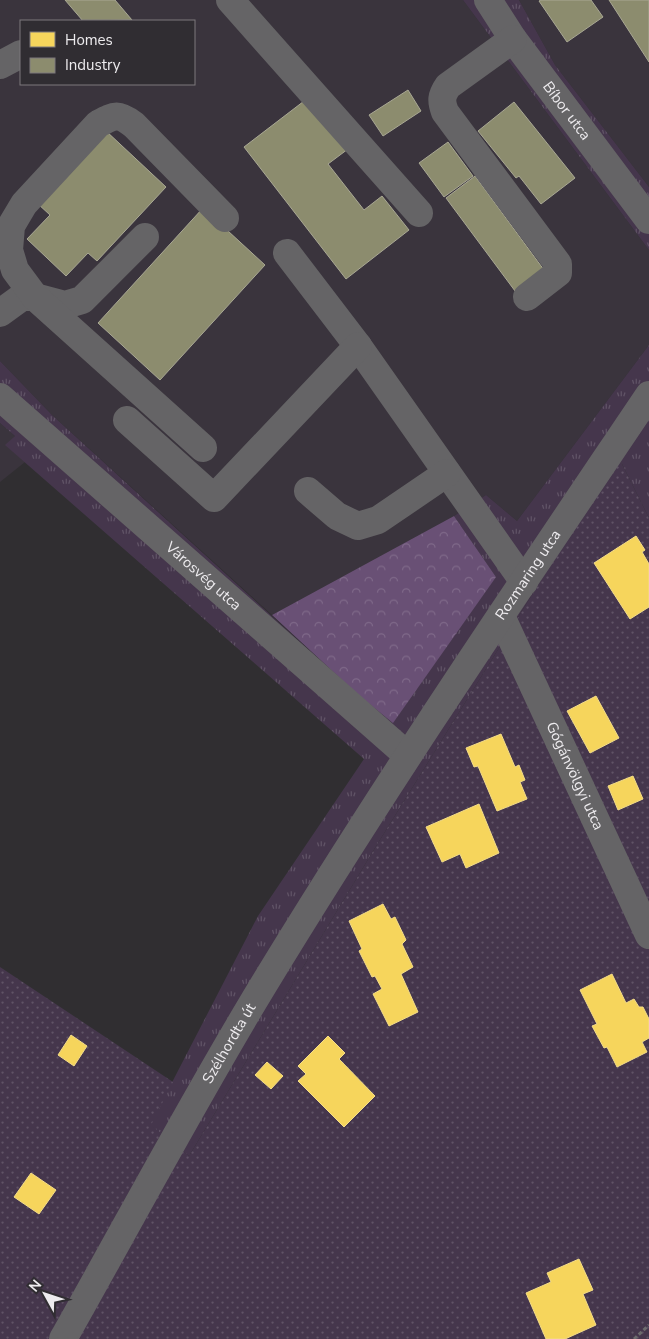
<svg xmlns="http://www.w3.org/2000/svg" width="649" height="1339" viewBox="0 0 649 1339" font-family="'Nunito Sans',sans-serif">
	<defs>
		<pattern id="grass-tufts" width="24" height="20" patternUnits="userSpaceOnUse" patternTransform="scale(1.25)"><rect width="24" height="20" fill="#45364c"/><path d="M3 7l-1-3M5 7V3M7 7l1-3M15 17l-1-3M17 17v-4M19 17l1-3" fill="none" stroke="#605366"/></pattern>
		<pattern id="forest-crowns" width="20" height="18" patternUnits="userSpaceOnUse" patternTransform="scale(1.25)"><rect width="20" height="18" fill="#695075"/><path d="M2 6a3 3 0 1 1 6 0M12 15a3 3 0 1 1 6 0" fill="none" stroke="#7f6989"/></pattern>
		<pattern id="garden-dots" width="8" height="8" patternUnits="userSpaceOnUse" patternTransform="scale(1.25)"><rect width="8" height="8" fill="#45364c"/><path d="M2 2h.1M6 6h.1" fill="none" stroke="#605366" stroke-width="1.8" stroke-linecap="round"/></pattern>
	</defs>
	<rect width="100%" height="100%" fill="#302e31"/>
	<g fill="#3a343d" fill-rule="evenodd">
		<path d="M0,0H463L649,250V345L517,521L486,495L454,516L272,615L52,415L0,361ZM21,21H194V84H21Z"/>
		<polygon points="519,0 649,0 649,187 555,65"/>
		<polygon points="0,423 15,436 6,445 25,462 0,482"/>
	</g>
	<g fill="url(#grass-tufts)">
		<polygon points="463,0 519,0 555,65 649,187 649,250"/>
		<polygon points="649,345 649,518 618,456 378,843 189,1156 150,1125 258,916 364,759 5,445 15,436 0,423 0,361 52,415 356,693 496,577 454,516 486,495 517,521"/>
	</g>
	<polygon fill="url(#forest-crowns)" points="454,516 496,577 393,723 356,693 272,615"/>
	<polygon fill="url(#garden-dots)" points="618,456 649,518 649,1339 0,1339 0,967 173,1082 151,1125 189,1156 378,843"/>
	<g fill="#f6d55c" stroke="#f3dc88">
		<polygon points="636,536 645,550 642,552 649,564 649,607 630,619 594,563"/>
		<polygon points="596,696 619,738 590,753 567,711"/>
		<polygon points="501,734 515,767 519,765 525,780 520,782 527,799 497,811 478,766 474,767 466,748"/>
		<polygon points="633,776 643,799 618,810 608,786"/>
		<polygon points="479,804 499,853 466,868 460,854 442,862 426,827"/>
		<polygon points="383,904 391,919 395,917 406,940 402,944 413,967 401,974 418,1012 389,1026 373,994 382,989 375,976 372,977 359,951 362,949 349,921"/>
		<polygon points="612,974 626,1003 634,999 639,1007 643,1007 649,1019 649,1038 642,1042 647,1052 617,1067 607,1047 604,1048 592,1026 597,1024 580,990"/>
		<polygon points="71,1035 87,1046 74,1066 58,1055"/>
		<polygon points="328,1036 345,1053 339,1059 375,1096 344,1127 298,1081 306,1074 298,1066"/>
		<polygon points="267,1062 283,1076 271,1089 255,1075"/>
		<polygon points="31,1173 56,1190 39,1214 14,1197"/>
		<polygon points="579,1259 593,1290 583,1294 596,1325 565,1339 546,1339 526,1293 551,1282 547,1273"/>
	</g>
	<g fill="#8c8c6e" stroke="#a9a894">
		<polygon points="65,0 115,0 132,20 83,21"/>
		<polygon points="541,0 591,0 603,17 567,42 539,1"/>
		<polygon points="609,0 649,0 649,62"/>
		<polygon points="408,90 421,111 383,136 369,115"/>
		<polygon points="308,98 348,149 328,164 364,210 382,196 409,230 346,279 244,147"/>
		<polygon points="514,102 575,178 541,204 519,176 516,178 478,131"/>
		<polygon points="105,130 166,187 97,261 88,253 66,276 27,239 50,215 37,203"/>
		<polygon points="448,142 473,176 444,197 419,163"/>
		<polygon points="475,176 547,274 518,295 446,198"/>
		<polygon points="203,208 265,265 160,380 98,323"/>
	</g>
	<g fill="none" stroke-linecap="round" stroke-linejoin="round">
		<polyline stroke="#6c6b6d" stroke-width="3" stroke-dasharray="4 2.5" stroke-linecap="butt" points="634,1339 649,1325"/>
		<g stroke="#656466" stroke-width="28">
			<polyline points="230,0 419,213"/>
			<path id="s1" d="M488,0L513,39L649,220"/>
			<path d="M513,39L448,86C441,96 441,101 445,112L558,264V273L527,297"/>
			<polyline points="0,65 21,54"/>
			<polyline points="287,253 358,346 524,582"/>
			<polyline points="0,313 22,297 35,297 65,305 82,300 145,237"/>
			<path id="s2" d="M0,397L407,755"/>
			<polyline points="127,420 214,498 358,346"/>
			<path d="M203,448L35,297L15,270L9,250L11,226L24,204L98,124C115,115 118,113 134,125L225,218"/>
			<polyline points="308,491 337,516 358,526 378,520 447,473"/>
			<path id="s3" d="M501,616L649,935"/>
			<path id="s4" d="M63,1339C129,1222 192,1103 261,989C384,786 517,591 649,395"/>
		</g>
	</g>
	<g text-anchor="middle" stroke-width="5" stroke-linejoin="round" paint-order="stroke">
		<g font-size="15" fill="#edebee" stroke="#302d32">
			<text dy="5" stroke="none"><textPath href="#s1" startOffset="136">Bíbor utca</textPath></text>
			<text dy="5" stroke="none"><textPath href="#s4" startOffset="895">Rozmaring utca</textPath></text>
			<text dy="5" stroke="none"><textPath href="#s2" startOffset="271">Városvég utca</textPath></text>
			<text dy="5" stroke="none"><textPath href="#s3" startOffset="176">Gógánvölgyi utca</textPath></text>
			<text dy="5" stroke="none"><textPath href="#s4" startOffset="339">Szélhordta út</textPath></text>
		</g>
	</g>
	<rect x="20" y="20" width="175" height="65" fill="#302d32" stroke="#7c797d"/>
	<rect x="30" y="32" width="25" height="15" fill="#f6d55c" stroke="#7c797d"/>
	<text x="65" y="45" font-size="15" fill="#edebee">Homes</text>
	<rect x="30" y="58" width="25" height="15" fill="#8c8c6e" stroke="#7c797d"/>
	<text x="65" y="70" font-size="15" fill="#edebee">Industry</text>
	<g transform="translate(45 1294) rotate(310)" stroke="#302d32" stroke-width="4" paint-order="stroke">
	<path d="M0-4L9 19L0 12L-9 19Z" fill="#edebee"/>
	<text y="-8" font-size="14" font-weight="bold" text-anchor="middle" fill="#edebee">N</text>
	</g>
</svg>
